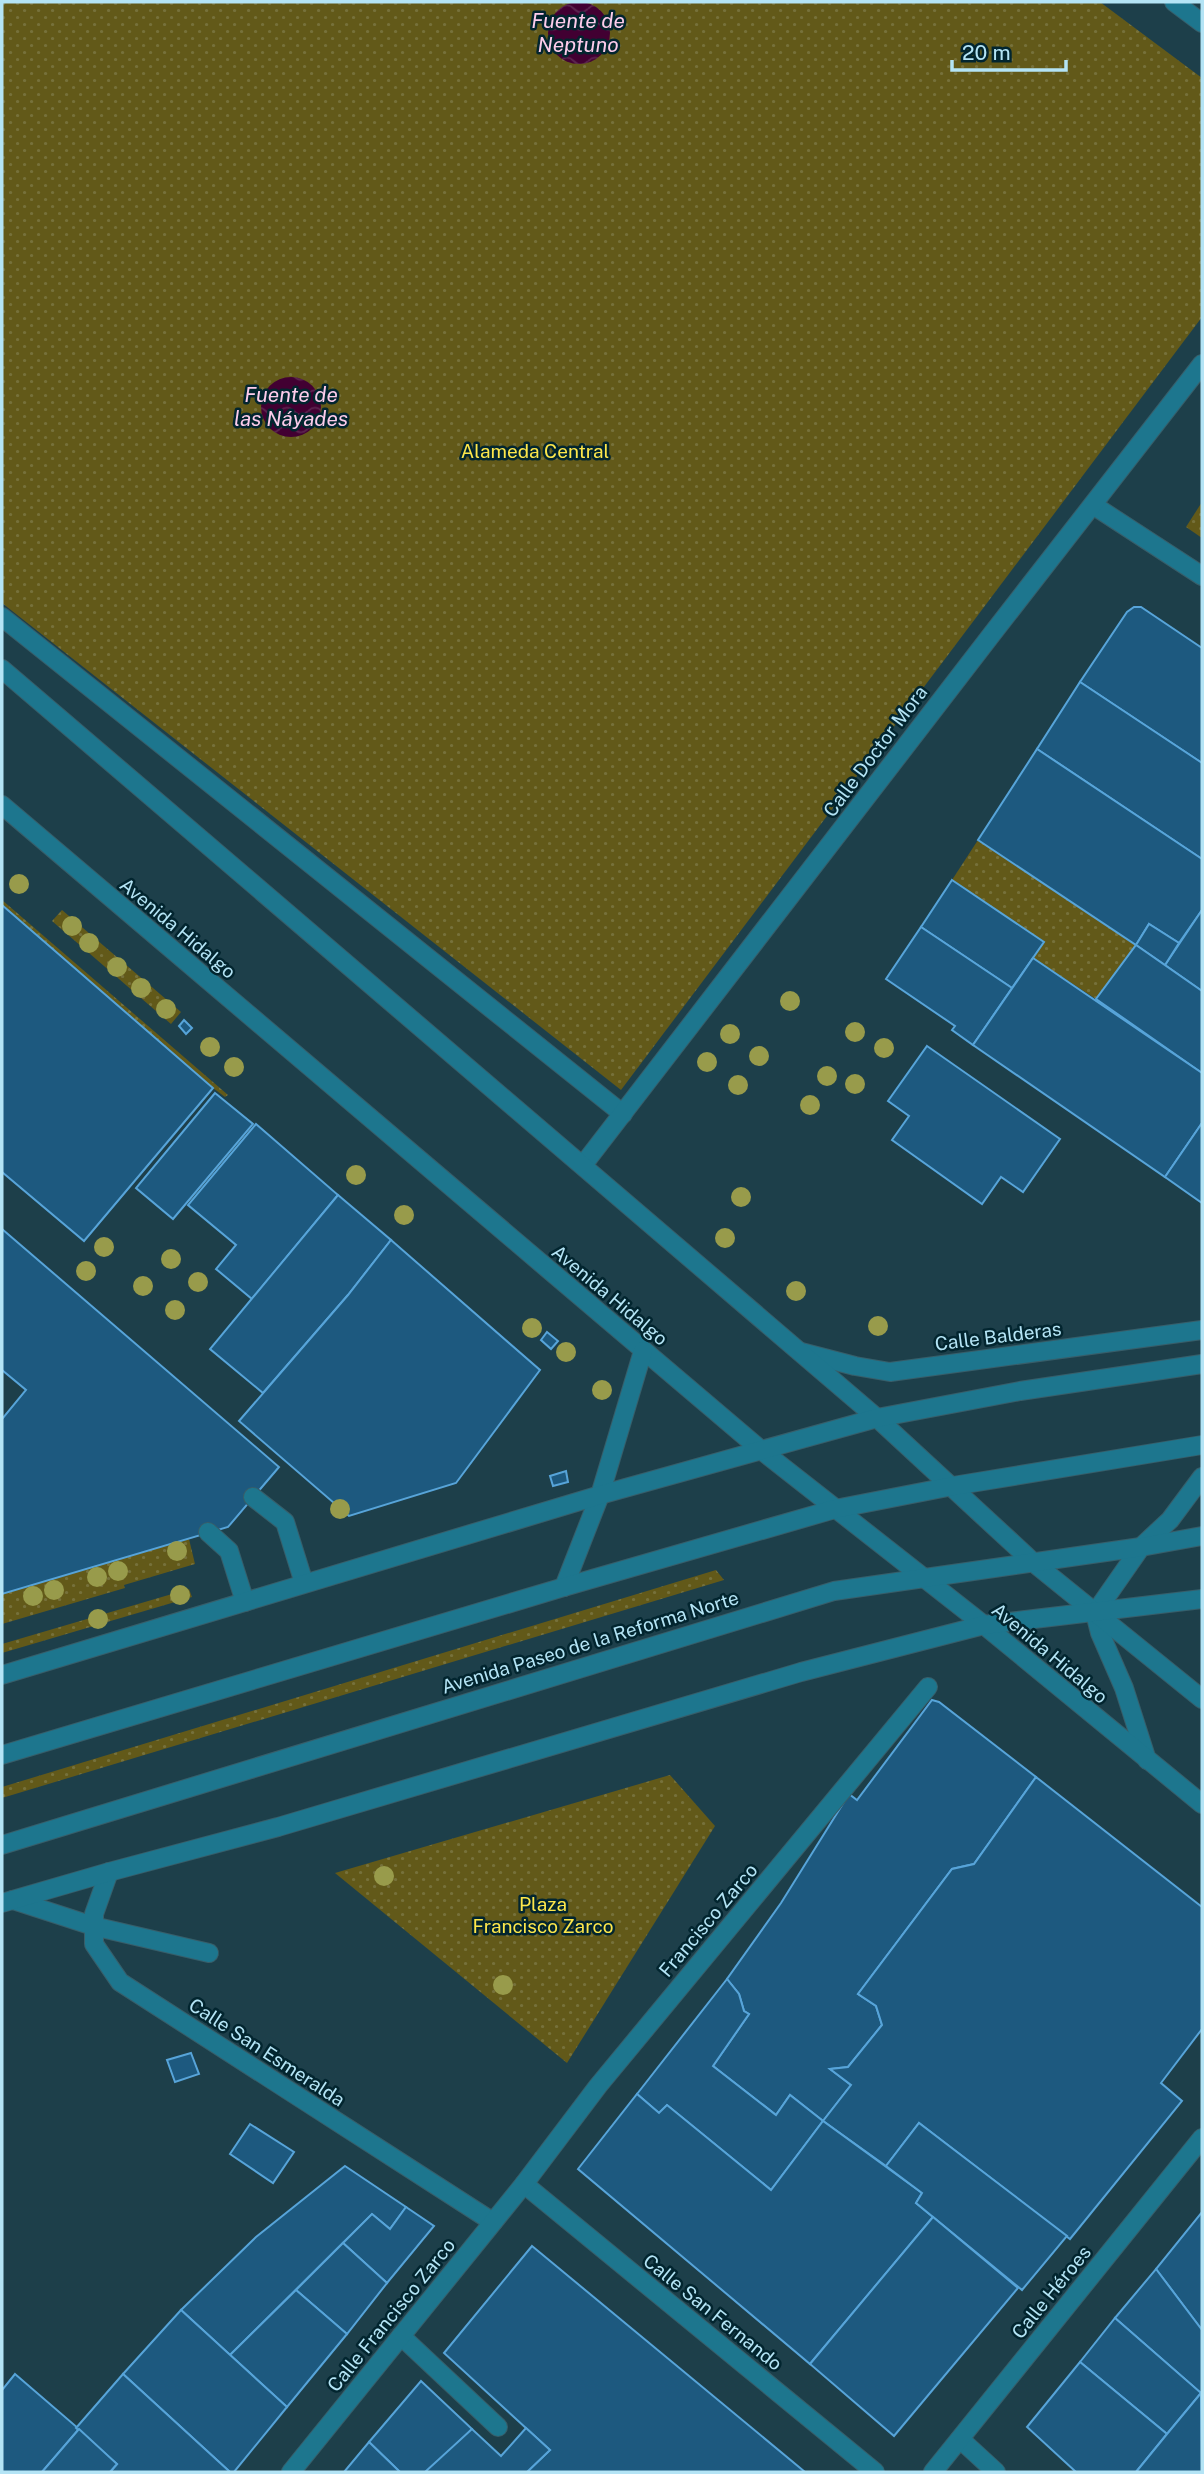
<svg xmlns="http://www.w3.org/2000/svg" width="1204" height="2474" viewBox="0 0 1204 2474" font-family="'Public Sans',sans-serif">
	<defs>
		<pattern id="park-dots" width="8" height="8" patternUnits="userSpaceOnUse" patternTransform="scale(1.75)"><rect width="8" height="8" fill="#625919"/><path d="M2 2h.1M6 6h.1" fill="none" stroke="#76713b" stroke-width="1.8" stroke-linecap="round"/></pattern>
		<pattern id="water-waves" width="16" height="10" patternUnits="userSpaceOnUse" patternTransform="scale(1.75)"><rect width="16" height="10" fill="#420032"/><path d="M0 5q4-4 8 0t8 0" fill="none" stroke="#5b2550"/></pattern>
	</defs>
	<rect width="100%" height="100%" fill="#1d3f4a"/>
	<g fill="url(#park-dots)">
		<polygon points="2,2 1100,2 1202,78 1202,317 621,1090 2,603"/>
		<polygon points="1202,502 1202,538 1186,527"/>
		<polygon points="978,840 1136,945 1096,999 1033,958 1043,941 952,880"/>
		<polygon points="2,900 228,1095 225,1097 213,1088 2,905"/>
		<polygon points="62,910 181,1012 171,1024 52,921"/>
		<polygon points="189,1539 195,1564 124,1585 125,1588 2,1624 2,1594"/>
		<polygon points="716,1570 724,1580 2,1798 2,1787"/>
		<polygon points="189,1589 192,1597 2,1653 2,1644"/>
		<polygon points="670,1775 715,1826 567,2063 335,1873"/>
	</g>
	<g fill="url(#water-waves)">
		<circle cx="579" cy="33" r="31"/>
		<circle cx="291" cy="407" r="30"/>
	</g>
	<g fill="#1d597f" stroke="#57a4d9" stroke-width="2">
		<polygon points="1134,607 1141,607 1202,648 1202,763 1080,682 1127,612"/>
		<polygon points="1080,682 1202,763 1202,859 1037,749"/>
		<polygon points="1037,749 1202,859 1202,910 1179,943 1149,924 1136,945 978,840"/>
		<polygon points="952,880 1044,942 1012,988 921,927"/>
		<polygon points="2,905 213,1088 84,1241 2,1172"/>
		<polygon points="1202,910 1202,991 1165,965"/>
		<polygon points="1149,924 1179,943 1165,965 1136,945"/>
		<polygon points="921,927 1012,988 973,1045 952,1030 955,1026 886,979"/>
		<polygon points="1136,945 1202,991 1202,1073 1096,999"/>
		<polygon points="1033,958 1202,1073 1202,1123 1165,1177 973,1045"/>
		<polygon points="184,1020 192,1028 186,1034 179,1026"/>
		<polygon points="927,1046 1060,1139 1023,1192 1001,1177 982,1204 892,1140 909,1116 888,1101"/>
		<polygon points="215,1093 253,1124 173,1219 136,1188"/>
		<polygon points="1202,1123 1202,1203 1165,1177"/>
		<polygon points="256,1124 338,1195 252,1299 216,1269 236,1245 188,1205"/>
		<polygon points="338,1195 391,1240 348,1295 263,1393 210,1349"/>
		<polygon points="2,1229 279,1467 228,1527 2,1594 2,1419 26,1390 2,1370"/>
		<polygon points="391,1240 540,1370 456,1483 349,1516 239,1421 348,1295"/>
		<polygon points="547,1332 558,1341 551,1349 541,1340"/>
		<polygon points="566,1471 568,1482 553,1486 550,1476"/>
		<polygon points="932,1700 939,1702 1036,1777 974,1864 952,1869 858,1994 876,2006 882,2025 848,2067 830,2069 851,2085 823,2121 790,2095 776,2115 713,2066 749,2014 744,2011 739,1994 727,1979 781,1903 849,1794 857,1800"/>
		<polygon points="1036,1777 1202,1907 1202,2029 1161,2083 1182,2101 1070,2239 919,2123 886,2166 823,2121 851,2085 830,2069 848,2067 882,2025 876,2006 858,1994 952,1869 974,1864"/>
		<polygon points="727,1979 739,1994 744,2011 749,2014 713,2066 776,2115 790,2095 823,2121 771,2190 667,2105 659,2113 637,2094"/>
		<polygon points="191,2053 199,2074 175,2082 167,2060"/>
		<polygon points="637,2094 659,2113 667,2105 771,2190 823,2121 922,2193 916,2203 933,2217 810,2364 578,2169"/>
		<polygon points="919,2123 1067,2236 1022,2290 916,2203 922,2193 886,2166"/>
		<polygon points="250,2124 294,2152 273,2183 230,2154"/>
		<polygon points="345,2166 406,2207 390,2229 372,2214 230,2355 181,2310 256,2237"/>
		<polygon points="406,2207 434,2226 387,2283 343,2243 372,2214 390,2229"/>
		<polygon points="1202,2212 1202,2330 1156,2269"/>
		<polygon points="933,2217 1018,2288 894,2436 810,2364"/>
		<polygon points="343,2243 387,2283 347,2334 296,2290"/>
		<polygon points="532,2246 805,2472 527,2472 550,2450 444,2353"/>
		<polygon points="1156,2269 1202,2330 1202,2394 1115,2318"/>
		<polygon points="296,2290 347,2334 287,2407 230,2355"/>
		<polygon points="181,2310 287,2407 234,2472 230,2472 123,2374"/>
		<polygon points="1115,2318 1201,2393 1167,2434 1080,2362"/>
		<polygon points="1080,2362 1167,2434 1136,2472 1076,2472 1027,2427"/>
		<polygon points="15,2374 79,2429 42,2472 2,2472 2,2390"/>
		<polygon points="123,2374 230,2472 110,2472 117,2464 76,2428"/>
		<polygon points="421,2381 472,2429 428,2472 400,2472 369,2442"/>
		<polygon points="1201,2393 1202,2472 1136,2472 1167,2434"/>
		<polygon points="526,2428 550,2450 527,2472 425,2472 472,2429 501,2456"/>
		<polygon points="79,2429 117,2464 110,2472 42,2472"/>
		<polygon points="369,2442 400,2472 344,2472"/>
	</g>
	<g fill="none" stroke-linecap="round" stroke-linejoin="round">
		<defs>
			<g id="lane">
				<polyline points="2,617 623,1114"/>
				<polyline points="253,1497 285,1522 304,1583"/>
				<polyline points="208,1532 229,1551 245,1602"/>
				<polyline points="1147,1760 1124,1688 1100,1633 1095,1613 1141,1547 1170,1520 1202,1477"/>
				<polyline points="13,1900 93,1926 209,1953"/>
			</g>
			<g id="street">
				<polyline points="1093,505 1202,576"/>
				<polyline points="583,1165 992,634 1202,364"/>
				<polyline points="801,1352 855,1366 890,1372 1202,1330"/>
				<polyline points="109,1872 94,1914 94,1944 120,1982 493,2222"/>
				<polyline points="524,2184 875,2472"/>
				<polyline points="401,2336 498,2427"/>
				<polyline points="960,2439 996,2472"/>
				<polyline points="291,2472 524,2184 598,2086 928,1687"/>
				<polyline points="933,2472 1202,2138"/>
			</g>
			<g id="secondary">
				<polyline points="1174,2 1202,23"/>
				<polyline points="2,669 877,1418 1034,1563 1202,1699"/>
				<polyline points="2,805 761,1450 984,1625 1202,1804"/>
				<polyline points="564,1587 600,1495 643,1351"/>
				<polyline points="2,1675 600,1495 877,1418 1020,1391 1202,1364"/>
				<polyline points="2,1755 564,1587 835,1509 953,1486 1202,1445"/>
				<polyline points="2,1845 834,1591 1141,1547 1202,1536"/>
				<polyline points="2,1903 109,1872 278,1827 801,1672 984,1625 1202,1599"/>
			</g>
		</defs>
		<use href="#lane" stroke="#375e6a" stroke-width="20"/>
		<use href="#street" stroke="#375e6a" stroke-width="20"/>
		<use href="#secondary" stroke="#375e6a" stroke-width="20"/>
		<use href="#lane" stroke="#1d768e" stroke-width="18"/>
		<use href="#street" stroke="#1d768e" stroke-width="18"/>
		<use href="#secondary" stroke="#1d768e" stroke-width="18"/>
	</g>
	<g fill="#989b4b">
		<circle cx="19" cy="884" r="10"/>
		<circle cx="72" cy="926" r="10"/>
		<circle cx="89" cy="943" r="10"/>
		<circle cx="117" cy="967" r="10"/>
		<circle cx="141" cy="988" r="10"/>
		<circle cx="790" cy="1001" r="10"/>
		<circle cx="166" cy="1009" r="10"/>
		<circle cx="855" cy="1032" r="10"/>
		<circle cx="730" cy="1034" r="10"/>
		<circle cx="210" cy="1047" r="10"/>
		<circle cx="884" cy="1048" r="10"/>
		<circle cx="759" cy="1056" r="10"/>
		<circle cx="707" cy="1062" r="10"/>
		<circle cx="234" cy="1067" r="10"/>
		<circle cx="827" cy="1076" r="10"/>
		<circle cx="855" cy="1084" r="10"/>
		<circle cx="738" cy="1085" r="10"/>
		<circle cx="810" cy="1105" r="10"/>
		<circle cx="356" cy="1175" r="10"/>
		<circle cx="741" cy="1197" r="10"/>
		<circle cx="404" cy="1215" r="10"/>
		<circle cx="725" cy="1238" r="10"/>
		<circle cx="104" cy="1247" r="10"/>
		<circle cx="171" cy="1259" r="10"/>
		<circle cx="86" cy="1271" r="10"/>
		<circle cx="198" cy="1282" r="10"/>
		<circle cx="143" cy="1286" r="10"/>
		<circle cx="796" cy="1291" r="10"/>
		<circle cx="175" cy="1310" r="10"/>
		<circle cx="878" cy="1326" r="10"/>
		<circle cx="532" cy="1328" r="10"/>
		<circle cx="566" cy="1352" r="10"/>
		<circle cx="602" cy="1390" r="10"/>
		<circle cx="340" cy="1509" r="10"/>
		<circle cx="177" cy="1551" r="10"/>
		<circle cx="118" cy="1571" r="10"/>
		<circle cx="97" cy="1577" r="10"/>
		<circle cx="54" cy="1590" r="10"/>
		<circle cx="180" cy="1595" r="10"/>
		<circle cx="33" cy="1596" r="10"/>
		<circle cx="98" cy="1619" r="10"/>
		<circle cx="384" cy="1876" r="10"/>
		<circle cx="503" cy="1985" r="10"/>
	</g>
	<g text-anchor="middle" stroke-width="5" stroke-linejoin="round" paint-order="stroke">
		<g font-size="19" fill="#fde74b" stroke="#02252f">
			<text x="535" y="458">Alameda Central</text>
			<text x="543" y="1911">Plaza<tspan x="543" dy="22">Francisco Zarco</tspan></text>
		</g>
		<g font-size="19" fill="#b4e4f5" stroke="#02252f">
			<text transform="translate(875 751) rotate(-53)" y="7">Calle Doctor Mora</text>
			<text transform="translate(178 928) rotate(40)" y="7">Avenida Hidalgo</text>
			<text transform="translate(610 1295) rotate(40)" y="7">Avenida Hidalgo</text>
			<text transform="translate(998 1336) rotate(-7)" y="7">Calle Balderas</text>
			<text transform="translate(590 1642) rotate(-17)" y="7">Avenida Paseo de la Reforma Norte</text>
			<text transform="translate(1050 1653) rotate(40)" y="7">Avenida Hidalgo</text>
			<text transform="translate(708 1920) rotate(-50)" y="7">Francisco Zarco</text>
			<text transform="translate(267 2052) rotate(33)" y="7">Calle San Esmeralda</text>
			<text transform="translate(1051 2292) rotate(-51)" y="7">Calle Héroes</text>
			<text transform="translate(713 2312) rotate(39)" y="7">Calle San Fernando</text>
			<text transform="translate(391 2315) rotate(-51)" y="7">Calle Francisco Zarco</text>
		</g>
		<g font-size="21" font-style="italic" fill="#fdcceb" stroke="#02252f">
			<text x="578" y="28">Fuente de<tspan x="578" dy="24">Neptuno</tspan></text>
			<text x="291" y="402">Fuente de<tspan x="291" dy="24">las Náyades</tspan></text>
		</g>
	</g>
	<rect width="1204" height="2474" fill="none" stroke="#b4e4f5" stroke-width="7"/>
	<path d="M952 60v10h114v-10" fill="none" stroke="#b4e4f5" stroke-width="3.5"/>
	<text x="962" y="60" font-size="21" fill="#b4e4f5" stroke="#02252f" stroke-width="5" paint-order="stroke">20 m</text>
</svg>
